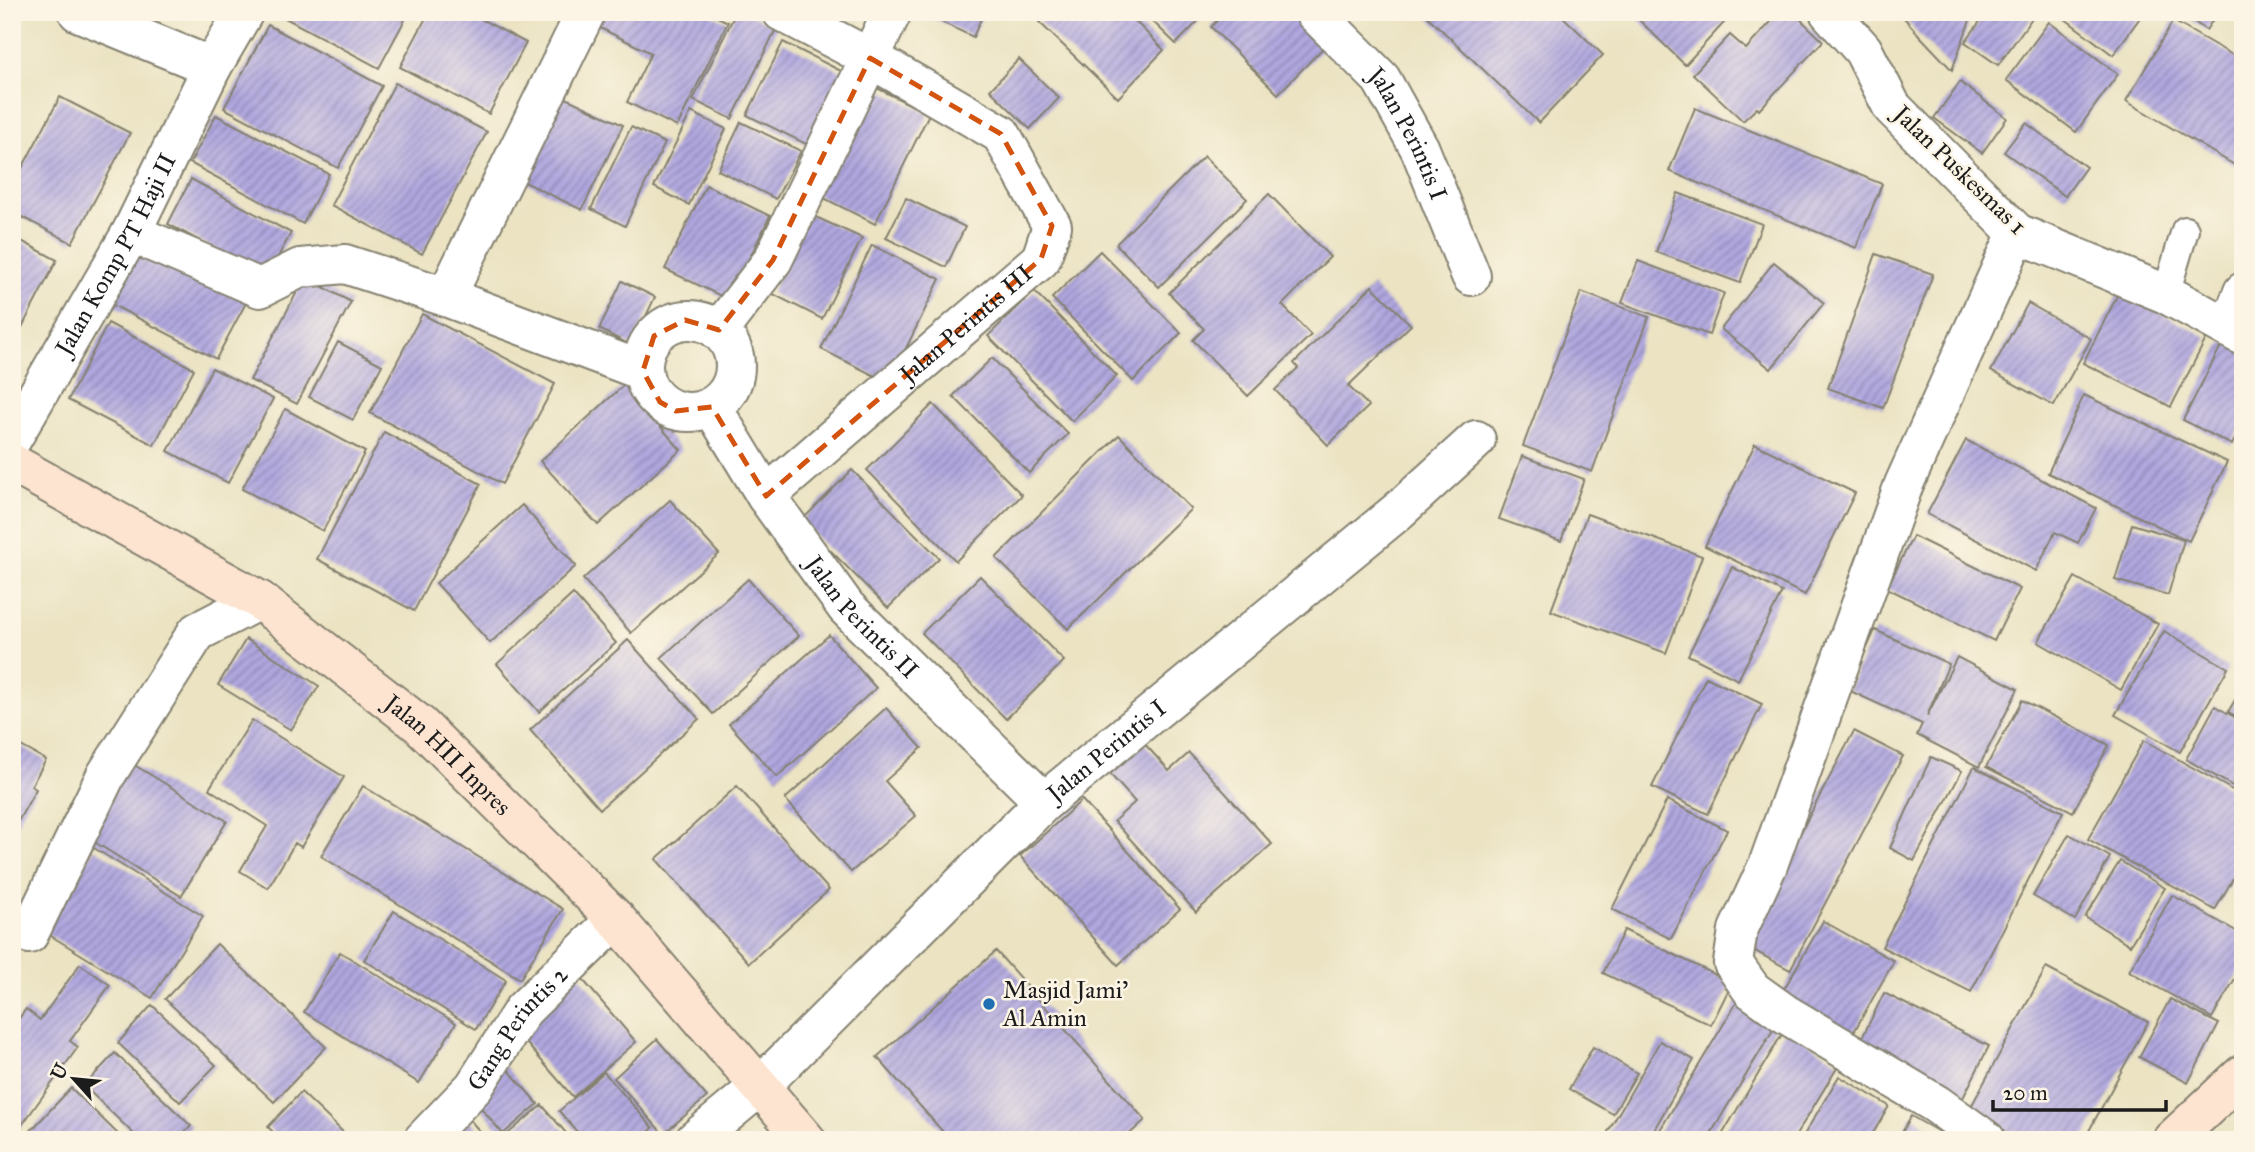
<svg xmlns="http://www.w3.org/2000/svg" width="2255" height="1152" viewBox="0 0 2255 1152" font-family="'IM FELL Great Primer',serif">
	<defs>
		<pattern id="building-hatch" width="6" height="6" patternUnits="userSpaceOnUse" patternTransform="scale(1.75)"><rect width="6" height="6" fill="#b0a7df"/><path d="M-1 1l2-2M0 6l6-6M5 7l2-2" fill="none" stroke="#8e87b4"/></pattern>
	</defs>
	<rect width="100%" height="100%" fill="#fcf5e5"/>
	<filter id="ink" filterUnits="userSpaceOnUse"><feTurbulence type="fractalNoise" baseFrequency=".0143" numOctaves="2"/><feDisplacementMap in="SourceGraphic" scale="14" xChannelSelector="R" yChannelSelector="G"/><feConvolveMatrix kernelMatrix="1 2 1 2 8 2 1 2 1" color-interpolation-filters="sRGB"/></filter>
	<filter id="wash" filterUnits="userSpaceOnUse"><feTurbulence type="fractalNoise" baseFrequency=".00686" numOctaves="4" result="noise"/><feDisplacementMap in="SourceGraphic" scale="28" xChannelSelector="R" yChannelSelector="G"/><feGaussianBlur stdDeviation="1.57" result="paint"/><feColorMatrix in="noise" values="0 0 0 0 0 0 0 0 0 0 0 0 0 0 0 0 0 1.4 0 .05"/><feComposite in="paint" operator="in"/></filter>
	<g filter="url(#wash)">
		<rect width="100%" height="100%" fill="#ebe3c2"/>
		<g id="blocks">
			<g fill="url(#building-hatch)">
				<polygon points="274,12 409,12 379,68"/>
				<polygon points="429,12 468,12 526,43 489,114 400,67"/>
				<polygon points="591,12 707,12 728,22 677,127 627,102 651,53 586,21"/>
				<polygon points="736,12 745,12 777,27 732,119 693,100"/>
				<polygon points="920,12 984,12 973,37"/>
				<polygon points="1049,12 1126,12 1164,50 1118,98 1039,22"/>
				<polygon points="1143,12 1207,12 1176,44"/>
				<polygon points="1225,12 1309,12 1334,37 1278,94 1211,27"/>
				<polygon points="1433,12 1558,12 1603,55 1539,123 1428,17"/>
				<polygon points="1635,12 1734,12 1685,65 1633,14"/>
				<polygon points="1780,12 1793,12 1823,41 1759,110 1757,108 1743,121 1693,74 1730,35 1746,49"/>
				<polygon points="1899,12 1973,12 1952,70 1919,35"/>
				<polygon points="1987,12 2024,12 2032,18 1998,65 1965,42"/>
				<polygon points="2056,12 2144,12 2113,55"/>
				<polygon points="2180,12 2218,12 2206,30"/>
				<polygon points="2173,21 2243,61 2243,170 2126,101"/>
				<polygon points="2049,22 2118,74 2076,132 2006,80"/>
				<polygon points="268,25 382,86 338,168 224,108"/>
				<polygon points="783,42 845,73 810,146 747,115"/>
				<polygon points="1019,59 1059,98 1030,129 990,90"/>
				<polygon points="1960,82 2007,118 1982,153 1934,118"/>
				<polygon points="395,83 487,132 422,254 331,205"/>
				<polygon points="869,84 929,114 875,224 816,194"/>
				<polygon points="551,91 623,125 582,210 510,175"/>
				<polygon points="60,97 130,133 72,243 12,212 12,187"/>
				<polygon points="1695,108 1882,184 1856,248 1669,171"/>
				<polygon points="691,112 726,129 689,205 654,187"/>
				<polygon points="216,115 329,174 303,224 190,163"/>
				<polygon points="741,122 801,151 776,199 718,170"/>
				<polygon points="2026,123 2086,167 2065,196 2004,152"/>
				<polygon points="631,127 665,143 625,226 591,209"/>
				<polygon points="1204,156 1247,199 1159,287 1116,244"/>
				<polygon points="191,179 291,233 267,277 168,224"/>
				<polygon points="706,185 770,216 729,300 665,269"/>
				<polygon points="1678,193 1762,224 1740,283 1656,252"/>
				<polygon points="1269,194 1330,257 1282,305 1311,335 1248,396 1193,340 1204,329 1169,293"/>
				<polygon points="906,198 965,227 946,267 886,238"/>
				<polygon points="809,214 862,238 822,319 771,293"/>
				<polygon points="12,236 57,260 17,337 12,335"/>
				<polygon points="142,245 247,301 216,359 111,304"/>
				<polygon points="872,245 940,279 889,383 821,349"/>
				<polygon points="1100,251 1181,333 1133,381 1052,298"/>
				<polygon points="1876,254 1933,274 1883,408 1828,388"/>
				<polygon points="1638,261 1724,293 1709,335 1622,303"/>
				<polygon points="1774,262 1824,303 1771,369 1721,329"/>
				<polygon points="305,277 351,302 297,404 250,380"/>
				<polygon points="622,281 655,297 632,346 599,329"/>
				<polygon points="1372,286 1411,325 1348,386 1369,406 1328,445 1275,390 1298,368 1294,363"/>
				<polygon points="1034,291 1117,376 1072,421 988,336"/>
				<polygon points="1581,292 1649,317 1592,472 1523,446"/>
				<polygon points="2119,292 2207,337 2171,407 2083,363"/>
				<polygon points="2028,303 2091,339 2054,406 1991,371"/>
				<polygon points="422,314 555,384 502,484 370,413"/>
				<polygon points="108,323 194,369 154,445 68,400"/>
				<polygon points="338,342 382,365 353,420 309,397"/>
				<polygon points="2223,342 2243,352 2243,423 2232,445 2183,420"/>
				<polygon points="992,358 1068,434 1029,473 953,396"/>
				<polygon points="212,368 273,399 228,483 168,451"/>
				<polygon points="624,385 681,450 598,525 540,461"/>
				<polygon points="2084,395 2227,462 2189,541 2048,473"/>
				<polygon points="933,404 1022,495 956,561 867,470"/>
				<polygon points="285,409 365,452 323,531 242,489"/>
				<polygon points="384,432 481,484 414,611 317,559"/>
				<polygon points="1119,435 1191,509 1068,629 996,558"/>
				<polygon points="1966,440 2096,508 2078,543 2055,532 2036,571 1927,514"/>
				<polygon points="1755,444 1855,493 1805,595 1705,546"/>
				<polygon points="1522,456 1584,479 1561,541 1499,519"/>
				<polygon points="852,470 939,558 888,608 801,521"/>
				<polygon points="670,500 719,554 631,633 583,579"/>
				<polygon points="522,505 576,566 490,643 436,583"/>
				<polygon points="1587,514 1702,556 1666,653 1551,611"/>
				<polygon points="2132,524 2184,540 2168,595 2115,580"/>
				<polygon points="1913,536 2020,589 1994,641 1887,588"/>
				<polygon points="1732,567 1782,592 1738,680 1688,655"/>
				<polygon points="980,576 1064,661 1006,719 922,633"/>
				<polygon points="2075,577 2158,624 2121,690 2038,642"/>
				<polygon points="748,579 799,636 713,714 661,658"/>
				<polygon points="573,594 616,643 539,712 497,664"/>
				<polygon points="1875,630 1949,664 1927,716 1957,657 2018,689 1979,767 1917,735 1922,724 1848,690"/>
				<polygon points="2164,631 2228,668 2180,752 2115,715"/>
				<polygon points="829,635 876,688 777,777 729,724"/>
				<polygon points="246,639 319,686 291,730 218,685"/>
				<polygon points="628,640 699,719 600,809 530,730"/>
				<polygon points="1706,677 1762,704 1708,814 1652,787"/>
				<polygon points="2243,686 2243,720 2228,712"/>
				<polygon points="2022,700 2109,745 2073,812 1986,767"/>
				<polygon points="2215,706 2243,722 2243,792 2186,759"/>
				<polygon points="886,708 922,748 885,781 916,816 851,872 785,799"/>
				<polygon points="252,720 344,777 301,847 295,843 268,888 240,871 267,826 209,789"/>
				<polygon points="1854,731 1903,756 1790,970 1742,944"/>
				<polygon points="2144,740 2243,796 2243,861 2215,910 2088,839"/>
				<polygon points="12,741 46,760 31,786 36,789 12,832"/>
				<polygon points="1144,743 1169,771 1189,753 1272,844 1196,912 1114,821 1135,802 1110,774"/>
				<polygon points="1931,757 1962,771 1914,861 1890,848"/>
				<polygon points="131,763 227,821 181,896 85,836"/>
				<polygon points="1974,767 2063,812 1971,992 1882,947"/>
				<polygon points="363,786 563,909 520,979 321,856"/>
				<polygon points="737,786 829,890 749,963 656,859"/>
				<polygon points="1082,800 1180,909 1118,965 1020,856"/>
				<polygon points="1667,800 1727,830 1671,939 1612,909"/>
				<polygon points="2069,834 2110,857 2075,920 2033,896"/>
				<polygon points="94,848 203,916 152,998 43,931"/>
				<polygon points="2120,861 2165,888 2130,945 2085,917"/>
				<polygon points="2172,895 2243,935 2243,965 2212,1018 2129,971"/>
				<polygon points="394,911 506,980 476,1029 364,960"/>
				<polygon points="1823,921 1894,961 1847,1044 1776,1003"/>
				<polygon points="1624,930 1732,983 1711,1025 1603,973"/>
				<polygon points="217,944 326,1047 274,1102 165,999"/>
				<polygon points="996,951 1145,1120 1123,1140 950,1140 877,1057"/>
				<polygon points="340,952 456,1023 419,1083 304,1012"/>
				<polygon points="80,964 110,985 70,1041 78,1047 12,1139 12,1028 26,1009 40,1020"/>
				<polygon points="2046,968 2148,1022 2084,1140 2016,1140 1967,1114"/>
				<polygon points="578,974 636,1042 573,1097 515,1030"/>
				<polygon points="1884,993 1989,1046 1961,1102 1856,1050"/>
				<polygon points="1740,997 1779,1020 1707,1140 1654,1140"/>
				<polygon points="2170,999 2219,1024 2188,1083 2139,1057"/>
				<polygon points="152,1005 216,1065 180,1102 118,1043"/>
				<polygon points="1785,1029 1840,1063 1793,1140 1719,1140"/>
				<polygon points="657,1039 707,1097 663,1134 614,1078"/>
				<polygon points="1660,1041 1694,1060 1648,1140 1611,1140 1605,1137"/>
				<polygon points="1593,1047 1637,1073 1613,1114 1569,1089"/>
				<polygon points="115,1053 191,1126 178,1140 140,1140 84,1086"/>
				<polygon points="505,1066 538,1104 503,1134 471,1096"/>
				<polygon points="604,1072 653,1128 640,1140 584,1140 559,1111"/>
				<polygon points="1839,1076 1889,1106 1869,1140 1801,1140"/>
				<polygon points="71,1088 124,1140 22,1140"/>
				<polygon points="301,1092 343,1132 336,1140 281,1140 268,1127"/>
				<polygon points="542,1105 572,1140 505,1140 503,1138"/>
				<polygon points="465,1114 487,1140 436,1140"/>
				<polygon points="1911,1116 1953,1140 1898,1140"/>
			</g>
		</g>
	</g>
	<g filter="url(#ink)">
		<use href="#blocks" fill-opacity="0" stroke="#84806f" stroke-width="2"/>
		<g fill="none" stroke-linecap="round" stroke-linejoin="round">
			<defs>
				<polyline id="lane" points="2166,294 2185,230"/>
				<g id="street">
					<polyline points="78,12 212,67"/>
					<path id="s1" d="M1314,12L1381,79L1420,149L1471,276"/>
					<polyline points="1829,12 1863,50 1892,107 2017,233 2166,294 2243,336"/>
					<polyline points="131,233 260,288 300,268 345,264 446,297 643,371"/>
					<polyline points="446,297 586,12"/>
					<circle cx="689" cy="366" r="46"/>
					<polyline points="2229,328 2243,292"/>
					<polyline points="719,330 773,260 892,12"/>
					<path id="s2" d="M712,407L766,496L846,607L1044,802"/>
					<path id="s3" d="M12,439L131,233L212,67L244,12"/>
					<path id="s4" d="M766,496L1041,259L1052,226L1001,134L870,58L782,12"/>
					<polyline points="29,934 106,775 197,632 259,600"/>
					<path id="s5" d="M423,1140L474,1087L523,1010L616,919"/>
					<path id="s6" d="M695,1140L759,1087L1044,802L1397,512L1476,440"/>
					<polyline points="1986,1140 1936,1104 1784,1013 1752,990 1733,963 1738,930 1768,865 1904,484 2017,233"/>
				</g>
				<g id="secondary">
					<path id="s7" d="M12,463L259,600L420,725L616,919L806,1140"/>
					<polyline points="2172,1140 2243,1074"/>
				</g>
			</defs>
			<use href="#lane" stroke="#84806f" stroke-width="30"/>
			<use href="#street" stroke="#84806f" stroke-width="42"/>
			<use href="#secondary" stroke="#84806f" stroke-width="42"/>
			<use href="#lane" stroke="#fff" stroke-width="26"/>
			<use href="#street" stroke="#fff" stroke-width="38"/>
			<use href="#secondary" stroke="#fde4d0" stroke-width="38"/>
		</g>
	</g>
	<path fill="none" stroke="#d4530e" stroke-width="5" stroke-dasharray="14 9" stroke-linejoin="round" d="M870,58L1001,134L1052,226L1041,259L766,496L712,407L676,411L660,402L643,371L654,336L685,320L719,330L773,260Z"/>
	<circle fill="#1f6fb2" stroke="#fcf5e5" stroke-width="2.5" cx="989" cy="1004" r="7"/>
	<g text-anchor="middle" stroke-width="5" stroke-linejoin="round" paint-order="stroke">
		<g font-size="24" fill="#1c1c1c" stroke="#fcf5e5">
			<text dy="8" stroke="none"><textPath href="#s1" startOffset="156">Jalan Perintis I</textPath></text>
			<text transform="translate(1960 170) rotate(44)" y="8">Jalan Puskesmas 1</text>
			<text dy="8" stroke="none"><textPath href="#s3" startOffset="212">Jalan Komp PT Haji II</textPath></text>
			<text dy="8" stroke="none"><textPath href="#s4" startOffset="264">Jalan Perintis III</textPath></text>
			<text dy="8" stroke="none"><textPath href="#s2" startOffset="259">Jalan Perintis II</textPath></text>
			<text dy="8" stroke="none"><textPath href="#s6" startOffset="567">Jalan Perintis I</textPath></text>
			<text dy="8" stroke="none"><textPath href="#s7" startOffset="527">Jalan HII Inpres</textPath></text>
			<text dy="8" stroke="none"><textPath href="#s5" startOffset="147">Gang Perintis 2</textPath></text>
		</g>
		<g font-size="24" fill="#1c1c1c" stroke="#fcf5e5" text-anchor="start">
			<text x="1003" y="998">Masjid Jami'<tspan x="1003" dy="28">Al Amin</tspan></text>
		</g>
	</g>
	<rect width="2255" height="1152" fill="none" stroke="#fcf5e5" stroke-width="42"/>
	<g transform="translate(74 1079) rotate(297)" stroke="#fcf5e5" stroke-width="5" paint-order="stroke">
	<path d="M0-5L12 26L0 18L-12 26Z" fill="#1c1c1c"/>
	<text y="-10" font-size="19" font-weight="bold" text-anchor="middle" fill="#1c1c1c">U</text>
	</g>
	<path d="M1993 1100v10h173v-10" fill="none" stroke="#1c1c1c" stroke-width="3.5"/>
	<text x="2003" y="1100" font-size="21" fill="#1c1c1c" stroke="#fcf5e5" stroke-width="5" paint-order="stroke">20 m</text>
</svg>
